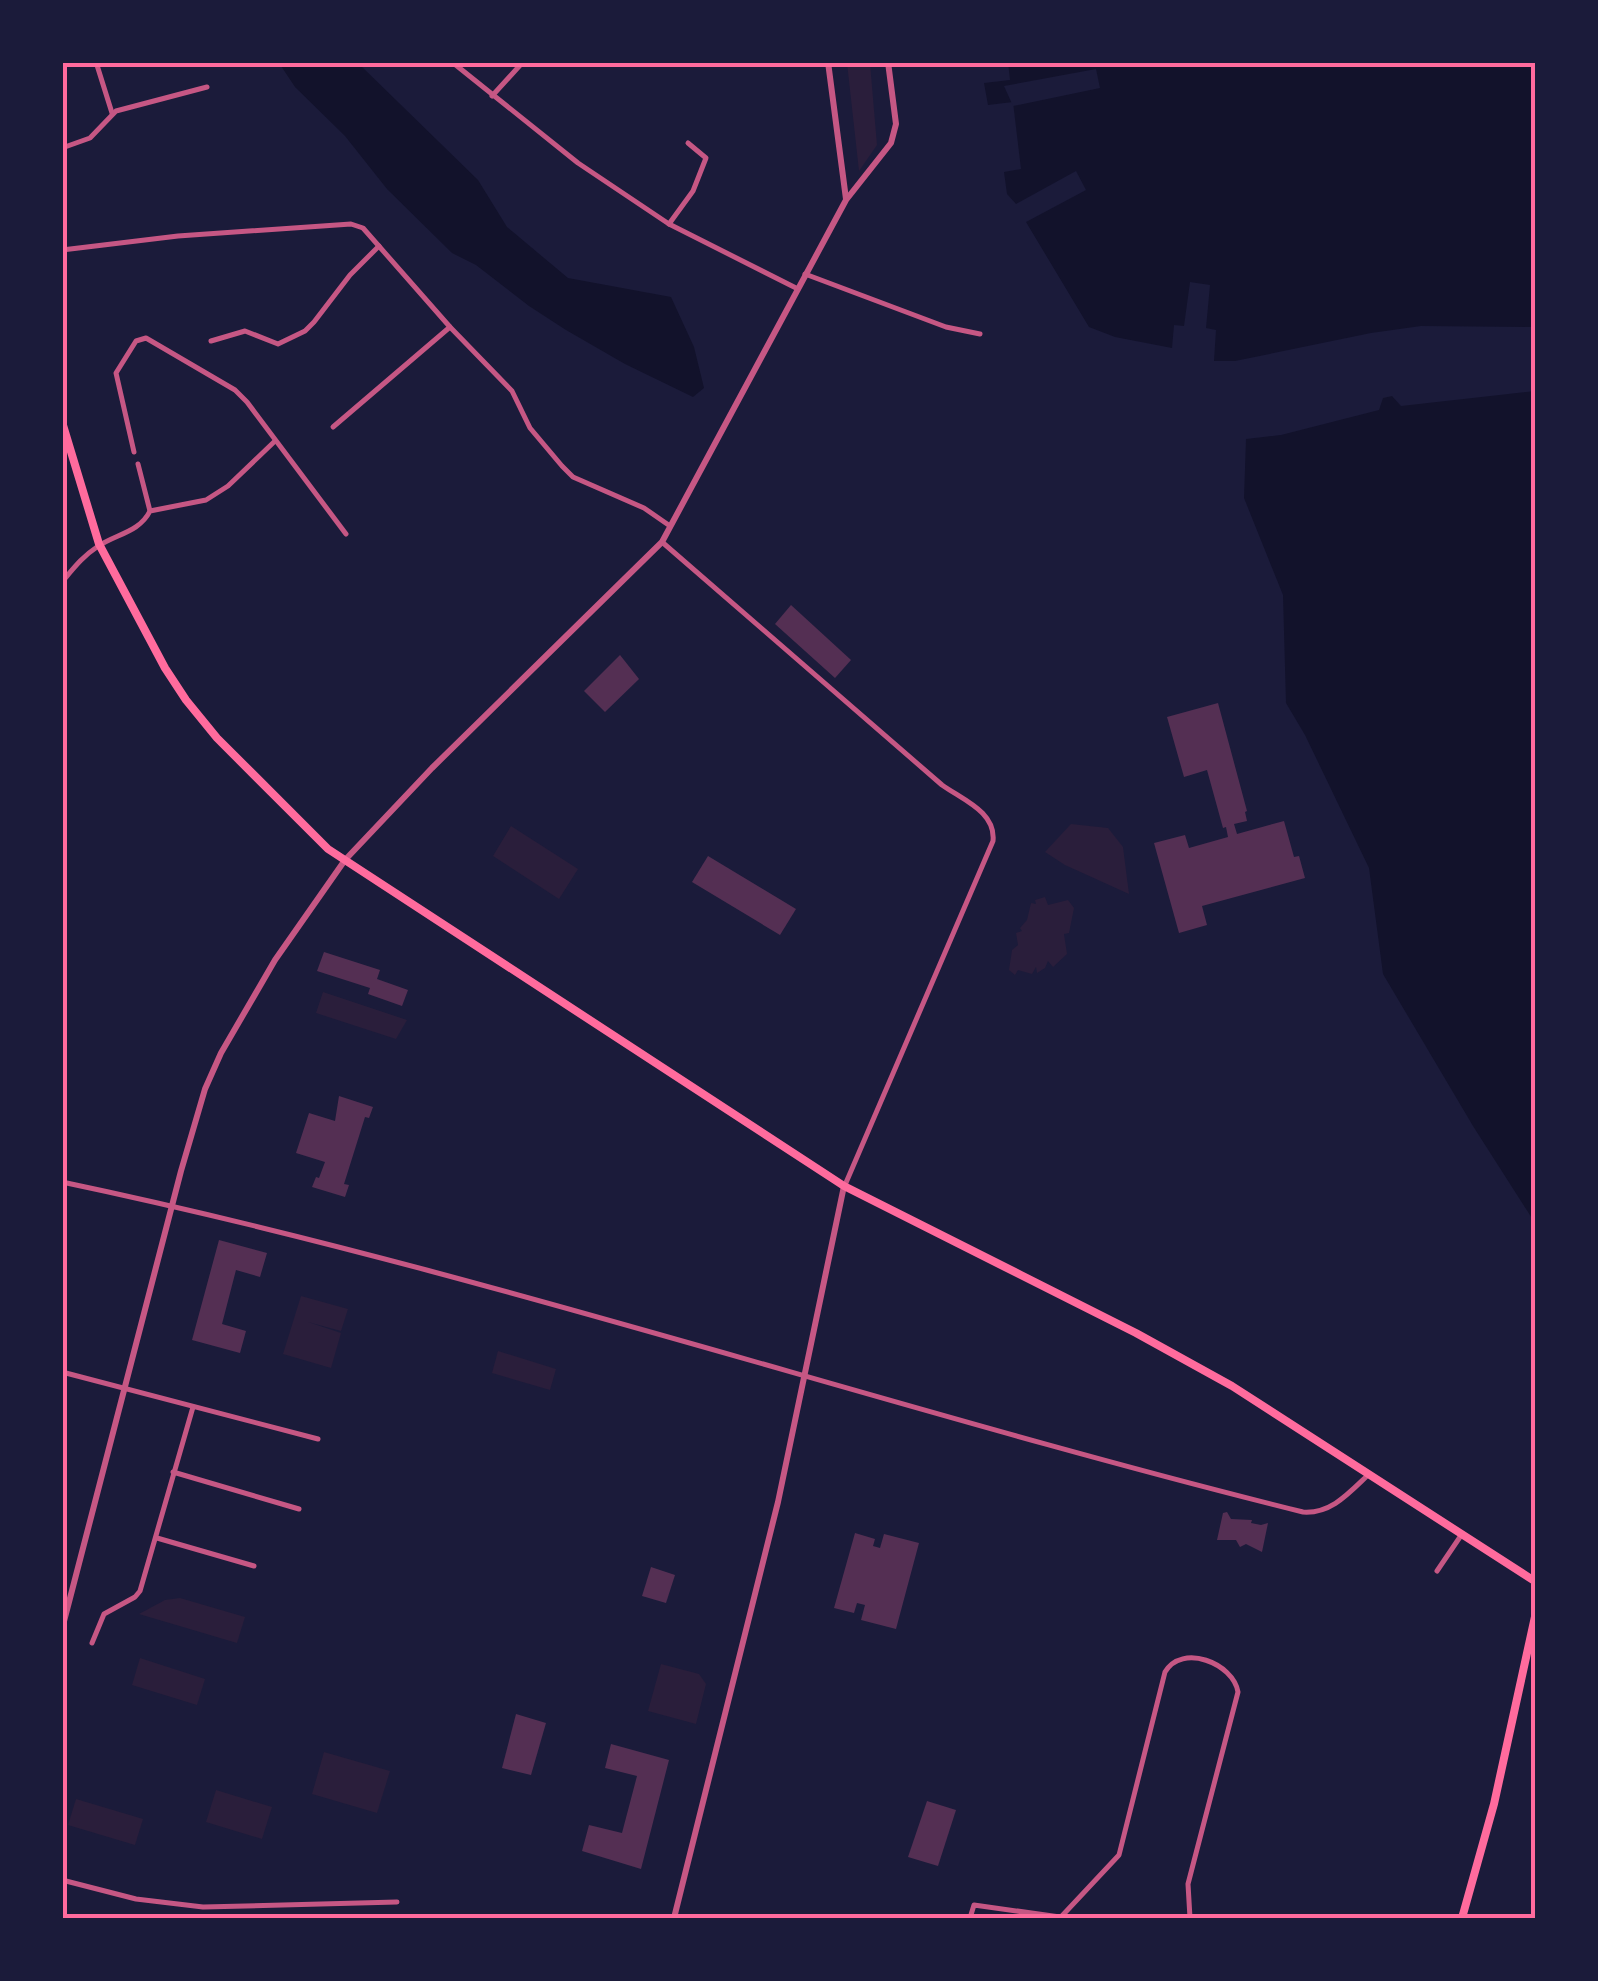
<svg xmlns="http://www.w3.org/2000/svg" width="1598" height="1981" viewBox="0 0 1598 1981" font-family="'Open Sans',sans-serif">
	<rect width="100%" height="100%" fill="#1b1b3a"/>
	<g fill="#2a1e3b">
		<polygon points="847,63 870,63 877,145 859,171"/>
		<polygon points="1071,824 1108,828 1123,847 1129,894 1065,865 1045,852"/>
		<polygon points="511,826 578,869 559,899 493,856"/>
		<polygon points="1045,897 1048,905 1068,900 1074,908 1069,933 1064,934 1067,954 1053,967 1048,961 1045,968 1037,973 1036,967 1032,974 1018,970 1015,975 1009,970 1012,950 1018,945 1016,933 1022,931 1020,928 1027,920 1031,903 1036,904 1035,900"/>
		<polygon points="323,992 407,1020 396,1039 316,1013"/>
		<polygon points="301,1296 348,1309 341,1331 308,1322 341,1333 331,1368 283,1354"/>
		<polygon points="498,1351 556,1369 550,1390 492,1373"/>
		<polygon points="180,1598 245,1617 237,1643 139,1614 165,1600"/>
		<polygon points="140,1658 205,1679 197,1705 132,1685"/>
		<polygon points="661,1664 699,1674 706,1684 696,1724 648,1711"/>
		<polygon points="324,1752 390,1771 377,1813 312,1794"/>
		<polygon points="216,1790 272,1807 262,1839 206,1822"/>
		<polygon points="76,1799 143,1819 135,1845 68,1825"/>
	</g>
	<g fill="#12122b">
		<polygon points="1008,62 1535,63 1535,327 1421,326 1371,333 1235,361 1214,361 1216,330 1206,328 1210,285 1190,282 1184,326 1174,325 1172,348 1115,337 1089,327 1026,222 1086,190 1076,171 1016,204 1007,194 1004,172 1021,169 1013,102 988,105 984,83 1010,80"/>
		<polygon points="279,63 358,63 478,180 507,227 568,278 671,297 694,347 704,388 693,397 625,364 566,330 529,306 476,265 452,253 387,189 345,136 295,87"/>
		<polygon points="1535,391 1536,391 1535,1223 1473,1126 1383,974 1369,868 1305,735 1286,703 1283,595 1244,498 1246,439 1281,435 1379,410 1383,398 1392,396 1401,406"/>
	</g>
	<polygon fill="#1b1b3a" points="1096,69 1100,88 1013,106 1004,86"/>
	<g fill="#542f53">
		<polygon points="791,605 851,660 835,678 775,624"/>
		<polygon points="620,655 639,679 605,712 584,691"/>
		<polygon points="1218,703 1247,811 1245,812 1247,821 1234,824 1237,834 1284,821 1294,857 1299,856 1305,878 1202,906 1207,925 1179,933 1154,843 1185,835 1189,848 1228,837 1226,827 1223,828 1207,770 1184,777 1167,717"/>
		<polygon points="708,856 796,909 780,935 692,882"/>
		<polygon points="324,952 380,970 377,979 408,990 402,1006 368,994 370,988 317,971"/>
		<polygon points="339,1096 373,1107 369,1118 365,1117 344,1184 349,1185 345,1197 312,1187 316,1177 319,1178 325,1162 296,1153 309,1113 335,1121"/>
		<polygon points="219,1240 267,1253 260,1277 236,1270 222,1324 246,1331 240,1353 192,1340"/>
		<polygon points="1227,1512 1231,1519 1252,1520 1251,1523 1261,1525 1268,1523 1262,1552 1246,1544 1240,1547 1236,1540 1217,1540 1223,1513"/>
		<polygon points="855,1533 875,1539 873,1546 880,1548 884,1534 919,1543 896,1629 861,1620 865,1605 857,1603 854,1613 834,1608"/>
		<polygon points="651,1567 675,1575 666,1603 642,1596"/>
		<polygon points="516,1714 546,1723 531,1775 502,1768"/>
		<polygon points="611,1744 669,1760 641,1869 582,1851 589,1825 622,1833 637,1776 605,1768"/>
		<polygon points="927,1801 956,1810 938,1866 908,1857"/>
	</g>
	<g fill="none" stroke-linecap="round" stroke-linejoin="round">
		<g stroke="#c65784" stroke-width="5">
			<polyline points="96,62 112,113"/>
			<polyline points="452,62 578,163 669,224 798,289"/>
			<polyline points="492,96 523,62"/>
			<polyline points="62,148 90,138 116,111 207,87"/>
			<polyline points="669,224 693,191 706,158 688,143"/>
			<polyline points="62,250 178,236 351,224 363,228 450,327 512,391 530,428 562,466 573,477 644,508 670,526"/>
			<polyline points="805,274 946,327 980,334"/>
			<polyline points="211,341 245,331 278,344 305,331 314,322 350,275 379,246"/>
			<polyline points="333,427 450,327"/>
			<polyline points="134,452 116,373 136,341 146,338 235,390 247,402 346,534"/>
			<polyline points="138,464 150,511"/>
			<path d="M662,542L942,785C963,800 996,812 993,841L845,1185"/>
			<path d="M62,582C73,569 83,556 97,547C115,534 139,533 150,511L206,500L228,486L275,441"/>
			<path d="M62,1182C481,1270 888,1409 1303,1512C1331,1514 1349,1493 1368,1475"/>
			<polyline points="62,1372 318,1439"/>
			<polyline points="173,1472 299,1509"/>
			<polyline points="157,1538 254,1566"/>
			<polyline points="1437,1571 1462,1534"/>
			<polyline points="92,1643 104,1614 135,1597 140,1591 193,1407"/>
			<polyline points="62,1880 136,1899 203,1907 397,1902"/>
			<polyline points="970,1918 974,1905 1067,1918"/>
			<path d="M1060,1918L1119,1855L1165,1672C1182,1643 1233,1663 1238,1692L1188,1884L1190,1918"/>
		</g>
		<g stroke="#c65784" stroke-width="6">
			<polyline points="828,62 846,199"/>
			<polyline points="62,1629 181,1171 205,1089 221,1053 275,960 345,860 432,768 662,542 846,200 891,143 896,124 888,62"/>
			<polyline points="674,1918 778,1502 844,1186"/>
		</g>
		<g stroke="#ff6b9d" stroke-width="8">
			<polyline points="62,422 99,544 165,668 186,700 217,738 328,849 844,1186 1136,1333 1232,1386 1536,1582"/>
			<polyline points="1462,1918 1494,1804 1536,1612"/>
		</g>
	</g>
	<rect width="1598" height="1981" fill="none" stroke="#1b1b3a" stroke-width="130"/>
	<rect x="65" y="65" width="1468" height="1851" fill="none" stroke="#ff6b9d" stroke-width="4"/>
</svg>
